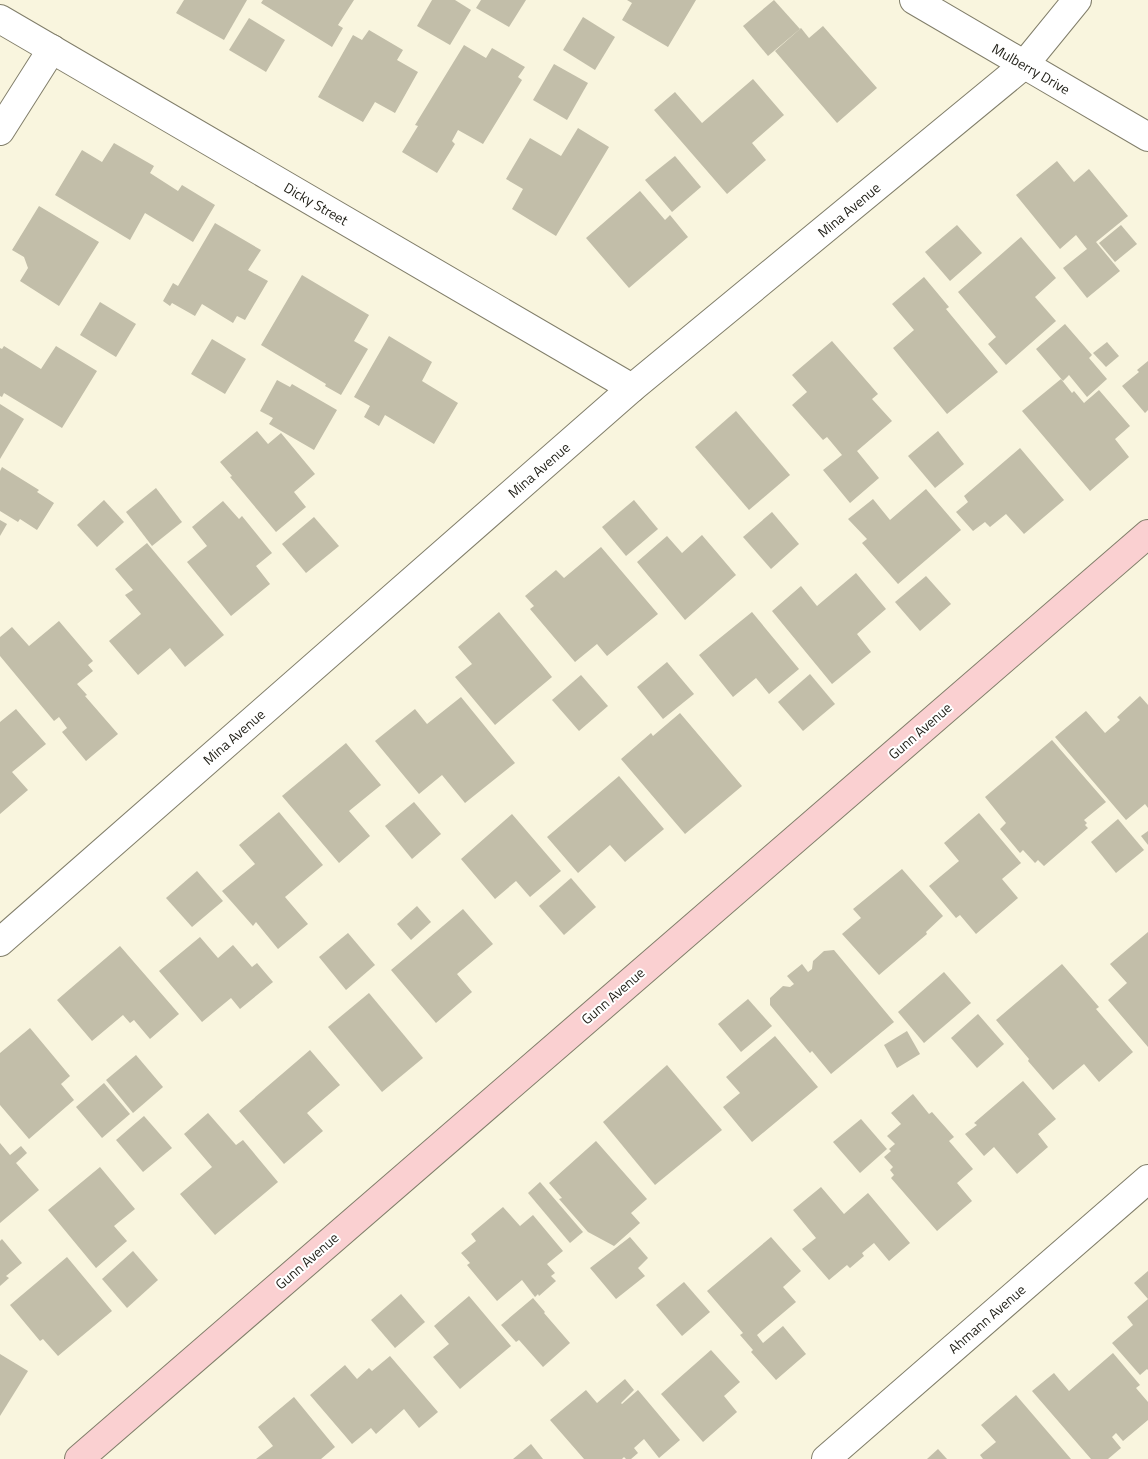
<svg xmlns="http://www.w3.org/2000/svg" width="1148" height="1459" viewBox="0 0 1148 1459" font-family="'Titillium Web',sans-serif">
	<rect width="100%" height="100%" fill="#f9f5de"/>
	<g fill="#c2bea9">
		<polygon points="184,0 247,0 224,40 176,13"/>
		<polygon points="263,0 354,0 338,25 343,28 332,47 261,3"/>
		<polygon points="432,0 455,0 471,10 450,45 417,26"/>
		<polygon points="481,0 526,0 509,27 476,8"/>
		<polygon points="627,0 696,0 668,47 622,20 632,3"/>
		<polygon points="774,0 800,29 768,56 743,26"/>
		<polygon points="583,17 615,37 595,70 563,50"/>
		<polygon points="249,18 285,40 266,72 229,50"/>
		<polygon points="823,26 877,88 837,123 775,51 801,28 809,38"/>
		<polygon points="369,30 403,50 397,60 418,72 395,113 375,102 363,122 318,97 353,35 362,40"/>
		<polygon points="464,45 486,58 492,48 525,67 518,77 522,80 483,144 458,130 452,141 455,144 437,173 402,152 418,126 415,125"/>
		<polygon points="554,64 588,83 567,120 533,100"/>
		<polygon points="753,79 784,115 752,143 766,160 727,194 654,110 675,92 702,123"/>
		<polygon points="578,128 609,147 556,236 512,209 523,189 506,179 530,138 561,156"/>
		<polygon points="114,143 154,166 150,173 178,191 182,185 215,205 193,242 145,213 130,240 55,195 82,150 102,162"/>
		<polygon points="675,156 701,187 672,212 645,180"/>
		<polygon points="1057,161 1074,182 1089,169 1128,216 1096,242 1120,271 1087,298 1063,268 1087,249 1076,235 1060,249 1016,195"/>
		<polygon points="640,191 665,220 670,215 688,237 629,288 586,238"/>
		<polygon points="39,206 99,242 59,306 20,281 28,268 24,257 12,250"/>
		<polygon points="215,223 261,250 248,270 268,281 245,320 237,316 233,323 202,304 195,316 172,303 170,306 163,301 173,283 178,286"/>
		<polygon points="957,225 982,253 950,281 925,252"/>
		<polygon points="1121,225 1137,244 1115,262 1099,243"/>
		<polygon points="1021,237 1056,278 1035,297 1056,321 1006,365 988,344 996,337 958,292"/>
		<polygon points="302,275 369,315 354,341 368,349 341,395 325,386 326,384 261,345"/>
		<polygon points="924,277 949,307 946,309 998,372 947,414 893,348 914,330 892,304"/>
		<polygon points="100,302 136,324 116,357 80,335"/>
		<polygon points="1065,324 1092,355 1089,358 1107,379 1087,397 1069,375 1063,381 1036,349"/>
		<polygon points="389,336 432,362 422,381 458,403 434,444 385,415 379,426 364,417 370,406 354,397"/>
		<polygon points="212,339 246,359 225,394 191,374"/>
		<polygon points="832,341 878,394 872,399 892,421 857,451 879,478 850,503 823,470 842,455 827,437 823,440 792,405 807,392 792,375"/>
		<polygon points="1107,342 1119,356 1106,367 1093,353"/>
		<polygon points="4,346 41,369 56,346 97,371 62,428 4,393 2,397 0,396 0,348 2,349"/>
		<polygon points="1148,361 1148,410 1145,413 1122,386 1139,372 1137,370"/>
		<polygon points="1061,379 1072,393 1074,391 1084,403 1099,390 1130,426 1115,439 1129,457 1090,491 1022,411"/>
		<polygon points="277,380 290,387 292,384 337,410 314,450 269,424 273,418 260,411"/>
		<polygon points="0,404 24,419 0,459"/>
		<polygon points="736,411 790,475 749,510 695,447"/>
		<polygon points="257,431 268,444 281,433 315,474 294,492 306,507 276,532 230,477 232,476 220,462"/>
		<polygon points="938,431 964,464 935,488 908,456"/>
		<polygon points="1020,448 1064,500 1024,534 1006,514 990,527 985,522 973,531 956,512 968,502 964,496"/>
		<polygon points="2,467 39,490 37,492 54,503 37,530 20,519 18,522 0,511 0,471"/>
		<polygon points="156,488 182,522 152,546 126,512"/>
		<polygon points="926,489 961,530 898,584 862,543 867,539 848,519 873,499 890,520"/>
		<polygon points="104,500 124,522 97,547 77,525"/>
		<polygon points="634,500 658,529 626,556 602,527"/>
		<polygon points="223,501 239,519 242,516 272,553 256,566 270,584 231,616 187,562 207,546 192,527"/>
		<polygon points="772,512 799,544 771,569 743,537"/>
		<polygon points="314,517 339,546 306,573 282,544"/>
		<polygon points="0,520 7,524 0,536"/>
		<polygon points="702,535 736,575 685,620 637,562 667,536 682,553"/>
		<polygon points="147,543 224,635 185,667 170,648 138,675 109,641 141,614 125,595 133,590 115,569"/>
		<polygon points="601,547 658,614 607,656 597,644 575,662 530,609 534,606 525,596 556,570 564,578"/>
		<polygon points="856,573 886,609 857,634 871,652 832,684 772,611 801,586 817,606"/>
		<polygon points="926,576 951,604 920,631 895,602"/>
		<polygon points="499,612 552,677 495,725 455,677 472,664 458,647"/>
		<polygon points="752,612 799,669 769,694 756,678 733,697 699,655"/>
		<polygon points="59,621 93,661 88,665 93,671 77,684 87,695 85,696 118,734 86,761 62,732 67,728 59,717 54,721 0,656 0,637 12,627 29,646"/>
		<polygon points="667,662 694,694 663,719 637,687"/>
		<polygon points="810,674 835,704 803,731 778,702"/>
		<polygon points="581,675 608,706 579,731 552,700"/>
		<polygon points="1140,696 1148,705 1148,808 1145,804 1126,820 1055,737 1086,711 1105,733 1120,720 1117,717"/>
		<polygon points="461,697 515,763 465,803 442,775 419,794 375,741 415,709 427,724"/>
		<polygon points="16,709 46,744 12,772 28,790 0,814 0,722"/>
		<polygon points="680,713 742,786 685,834 621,759 651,733 653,736"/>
		<polygon points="1052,740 1106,802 1084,820 1087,823 1085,825 1088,828 1044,866 1038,860 1035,863 1023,850 1020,853 1000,829 1006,823 985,797"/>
		<polygon points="346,743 381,785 349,811 370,836 339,863 282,796"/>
		<polygon points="619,776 664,829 625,862 610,845 578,873 547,837"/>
		<polygon points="414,802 441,834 412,859 385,826"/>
		<polygon points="279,812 323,865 285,897 308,924 278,949 256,922 253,926 222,891 255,864 239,845"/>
		<polygon points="979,813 1021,863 1002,879 1018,898 976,934 960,915 956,918 929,886 959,861 944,843"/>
		<polygon points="512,814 561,871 530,897 516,881 495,899 461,859"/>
		<polygon points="1118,819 1144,850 1116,873 1091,842"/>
		<polygon points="1148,831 1148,845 1141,836"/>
		<polygon points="902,869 943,916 926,932 927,934 879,975 842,934 861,918 853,909"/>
		<polygon points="197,871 223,901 192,927 166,898"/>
		<polygon points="571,878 596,907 564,935 539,906"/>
		<polygon points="417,906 431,922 411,940 397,924"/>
		<polygon points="463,909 493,944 457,974 472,992 436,1023 391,970"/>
		<polygon points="1148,932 1148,1047 1108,1000 1127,983 1110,964"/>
		<polygon points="348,933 375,965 346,990 319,957"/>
		<polygon points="200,937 218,958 233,945 252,967 257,963 273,982 240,1009 231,998 202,1022 159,971"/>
		<polygon points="120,946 179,1014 150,1039 134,1020 130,1023 123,1015 92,1041 57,1000"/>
		<polygon points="834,950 894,1022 831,1074 812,1051 810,1053 770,1005 770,998 783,986 790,987 794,984 787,976 802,964 808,972 812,969 813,961 824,951"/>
		<polygon points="1062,964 1099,1007 1096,1009 1133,1052 1099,1082 1084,1064 1053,1090 1028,1061 1029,1059 996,1020"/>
		<polygon points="944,972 971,1003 924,1043 898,1012"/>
		<polygon points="369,993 423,1058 382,1092 328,1027"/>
		<polygon points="748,999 772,1026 741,1052 718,1024"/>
		<polygon points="978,1014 1004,1044 977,1068 951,1038"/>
		<polygon points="30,1028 70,1076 61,1084 74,1100 29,1139 0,1105 0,1053"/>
		<polygon points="907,1031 920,1054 897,1068 884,1045"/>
		<polygon points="775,1036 818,1087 752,1142 723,1107 740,1093 726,1077"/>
		<polygon points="310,1050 340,1085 307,1113 323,1131 284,1164 239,1111"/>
		<polygon points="136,1055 163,1087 133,1113 106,1080"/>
		<polygon points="667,1065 722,1130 655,1185 603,1122"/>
		<polygon points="1023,1081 1056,1119 1038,1134 1048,1147 1017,1174 994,1147 984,1156 965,1134 977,1125 974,1123"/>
		<polygon points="104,1083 130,1114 102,1138 76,1107"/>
		<polygon points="913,1094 929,1114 932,1112 954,1137 949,1141 973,1169 957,1183 972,1201 937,1231 891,1178 894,1175 890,1170 893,1167 884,1157 891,1151 889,1149 895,1144 887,1136 901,1124 891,1113"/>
		<polygon points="208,1113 236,1145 243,1140 278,1182 215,1235 180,1194 212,1167 184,1134"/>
		<polygon points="144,1116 172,1148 143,1172 116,1140"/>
		<polygon points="861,1119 887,1149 860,1173 833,1142"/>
		<polygon points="596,1141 647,1199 631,1213 640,1223 614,1246 588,1232 559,1199 562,1198 549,1183"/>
		<polygon points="0,1143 10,1155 21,1146 27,1153 16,1163 39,1190 0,1223"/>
		<polygon points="100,1167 135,1209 114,1226 127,1241 96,1268 48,1210"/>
		<polygon points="540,1182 583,1232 570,1243 528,1193"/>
		<polygon points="821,1187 844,1214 868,1193 910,1243 889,1261 874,1243 862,1253 864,1256 850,1268 847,1265 829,1280 802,1249 816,1238 793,1210"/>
		<polygon points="503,1207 520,1226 533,1215 563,1251 547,1264 555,1273 551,1276 556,1281 539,1296 538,1294 535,1297 522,1280 497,1301 467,1265 470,1263 461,1253 476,1241 471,1234"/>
		<polygon points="630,1237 648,1258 638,1268 645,1276 616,1299 590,1268"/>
		<polygon points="771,1237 801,1271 783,1287 796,1302 757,1335 763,1343 783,1326 806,1354 776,1380 751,1352 753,1350 740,1335 743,1333 707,1291"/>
		<polygon points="2,1239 22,1263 6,1276 9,1278 0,1286 0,1241"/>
		<polygon points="133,1251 158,1280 127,1308 102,1279"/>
		<polygon points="67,1257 112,1311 58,1356 43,1339 40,1341 10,1305"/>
		<polygon points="1148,1271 1148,1370 1147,1369 1140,1375 1112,1343 1133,1325 1127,1317 1148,1299 1134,1283"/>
		<polygon points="684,1282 710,1312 682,1336 656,1305"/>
		<polygon points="401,1294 425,1322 395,1348 371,1320"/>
		<polygon points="469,1296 511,1346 460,1389 433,1357 449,1344 434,1326"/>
		<polygon points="533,1298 545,1312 544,1313 570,1343 543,1367 519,1340 516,1342 501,1325"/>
		<polygon points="711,1350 740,1382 724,1396 737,1412 703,1442 661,1394"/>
		<polygon points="1113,1353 1140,1385 1136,1388 1148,1402 1148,1420 1123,1441 1116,1433 1112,1437 1121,1448 1108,1459 1091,1459 1032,1391 1054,1373 1069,1391"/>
		<polygon points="0,1354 28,1371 0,1416"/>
		<polygon points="390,1356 438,1412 419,1428 404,1409 376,1434 371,1428 352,1444 310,1395 345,1365 357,1379 369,1368 372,1371"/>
		<polygon points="625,1379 634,1390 621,1403 622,1404 638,1390 680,1440 659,1458 644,1439 634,1448 638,1453 631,1459 626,1459 624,1457 622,1459 584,1459 550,1420 586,1390 597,1403"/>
		<polygon points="1016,1395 1071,1459 983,1459 980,1455 996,1442 981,1425"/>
		<polygon points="294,1397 335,1447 321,1459 256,1459 273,1446 258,1427"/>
		<polygon points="531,1444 543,1459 513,1459"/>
		<polygon points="938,1449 947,1459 927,1459"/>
	</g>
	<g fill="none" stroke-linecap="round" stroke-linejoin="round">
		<defs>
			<g id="street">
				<polyline points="914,0 1148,137"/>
				<polyline points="0,19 632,388"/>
				<polyline points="0,131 52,49"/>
				<polyline points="0,942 632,388 1024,65 1077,0"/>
				<polyline points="826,1459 1148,1179"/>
			</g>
			<polyline id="secondary" points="79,1459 1148,534"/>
		</defs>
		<use href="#street" stroke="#817e6a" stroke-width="30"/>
		<use href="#secondary" stroke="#817e6a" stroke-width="30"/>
		<use href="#street" stroke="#fff" stroke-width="28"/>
		<use href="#secondary" stroke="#fad0d1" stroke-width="28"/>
	</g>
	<g text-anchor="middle" stroke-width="4" stroke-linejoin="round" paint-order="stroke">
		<g font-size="14" fill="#1e1d15" stroke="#fff">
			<text transform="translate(1031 69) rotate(30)" y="5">Mulberry Drive</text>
			<text transform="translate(316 204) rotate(30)" y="5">Dicky Street</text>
			<text transform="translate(849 210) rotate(-40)" y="5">Mina Avenue</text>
			<text transform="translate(539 470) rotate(-41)" y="5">Mina Avenue</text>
			<text transform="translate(920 731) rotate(-41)" y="5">Gunn Avenue</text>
			<text transform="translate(234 737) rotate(-41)" y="5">Mina Avenue</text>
			<text transform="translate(613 996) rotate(-41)" y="5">Gunn Avenue</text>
			<text transform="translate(307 1261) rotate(-41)" y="5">Gunn Avenue</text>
			<text transform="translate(987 1319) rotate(-41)" y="5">Ahmann Avenue</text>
		</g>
	</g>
</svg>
